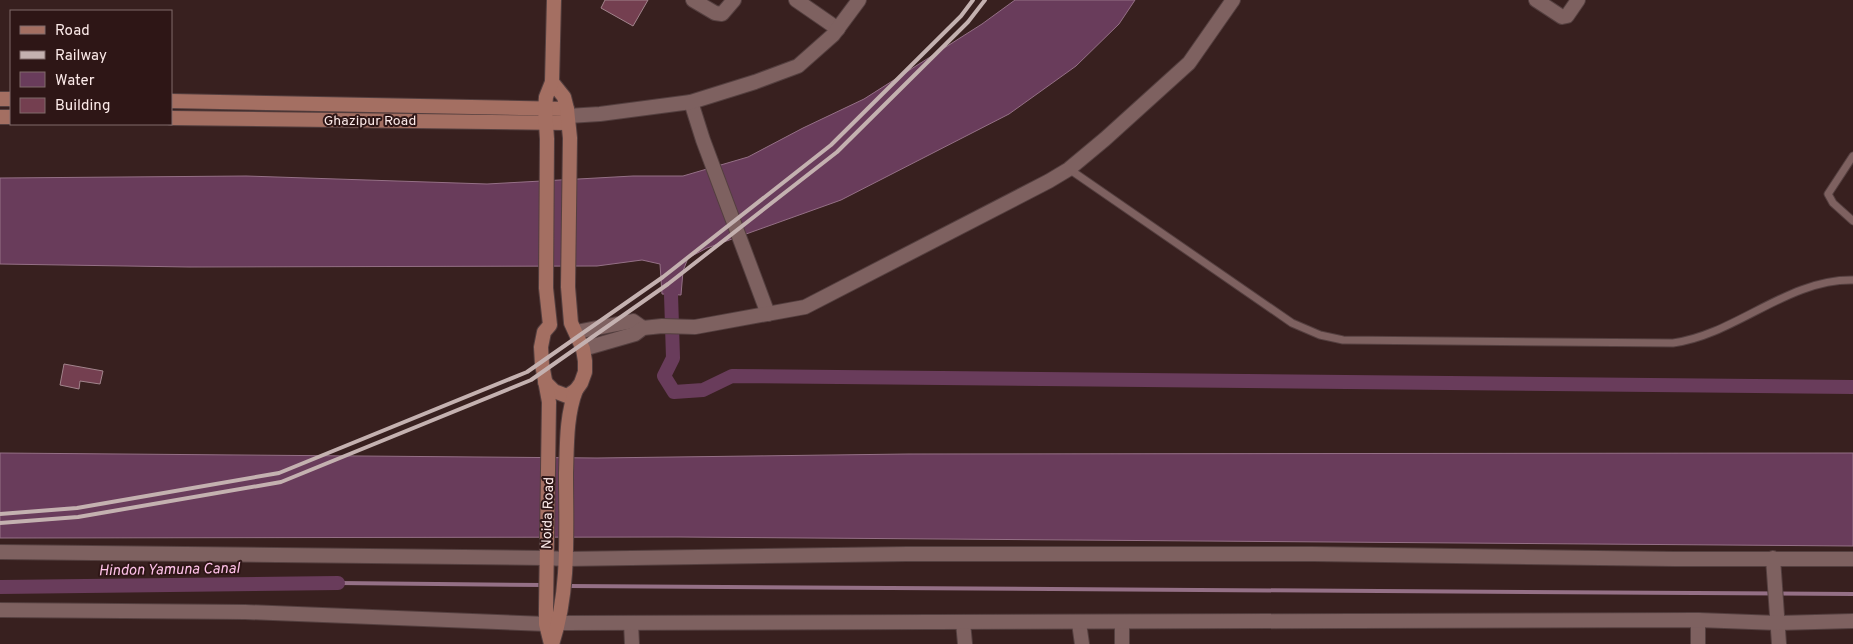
<svg xmlns="http://www.w3.org/2000/svg" width="1853" height="644" viewBox="0 0 1853 644" font-family="Overpass,sans-serif">
	<rect width="100%" height="100%" fill="#38201f"/>
	<g fill="#693c5b" stroke="#957086">
		<polygon points="1015,0 1135,0 1119,24 1076,66 1009,114 841,200 707,248 688,258 683,271 681,295 662,294 660,264 642,260 597,266 189,267 0,264 0,178 246,176 487,184 633,176 683,176 748,157 803,128 864,99 982,24"/>
		<polygon points="0,453 597,458 908,454 1853,453 1853,546 679,537 0,538"/>
	</g>
	<g fill="none" stroke-linecap="round" stroke-linejoin="round">
		<g stroke="#957086" stroke-width="4">
			<polyline points="338,583 543,585"/>
			<polyline points="568,586 1853,594"/>
		</g>
		<g stroke="#693c5b" stroke-width="14">
			<polyline points="671,294 673,358 664,376 674,392 703,390 732,376 1853,387"/>
			<polyline points="0,587 338,583"/>
		</g>
	</g>
	<g fill="#743f50" stroke="#a2848c">
		<polygon points="605,0 648,0 633,26 601,8"/>
		<polygon points="64,364 103,371 100,384 80,381 79,389 60,385"/>
	</g>
	<g fill="none" stroke-linecap="round" stroke-linejoin="round">
		<defs>
			<g id="service">
				<polyline points="1853,156 1828,194 1833,203 1853,221"/>
				<path d="M1069,169L1292,323L1320,335L1343,340L1673,343C1737,334 1787,279 1853,280"/>
			</g>
			<g id="minor">
				<polyline points="693,0 715,13 722,14 734,0"/>
				<polyline points="796,0 838,29"/>
				<polyline points="1536,0 1562,17 1567,16 1578,0"/>
				<polyline points="0,552 546,558"/>
				<polyline points="1773,558 1779,644"/>
				<polyline points="1698,620 1698,644"/>
				<polyline points="963,622 965,644"/>
				<polyline points="1122,622 1122,644"/>
				<polyline points="631,623 632,644"/>
				<polyline points="1079,623 1082,644"/>
			</g>
			<g id="tertiary">
				<polyline points="691,102 703,140 768,314"/>
				<polyline points="568,116 600,114 691,102 755,82 798,66 833,35 859,0"/>
				<polyline points="576,332 633,321 643,328"/>
				<polyline points="583,349 635,334 643,328 662,326 695,327 805,307 1049,181 1069,169 1105,139 1189,63 1233,0"/>
				<polyline points="546,558 565,559 907,554 1313,554 1674,559 1853,559"/>
				<polyline points="0,610 245,612 546,624"/>
				<polyline points="559,623 1698,620 1778,623 1853,621"/>
			</g>
			<g id="secondary">
				<polyline points="0,99 11,99"/>
				<polyline points="171,101 567,109"/>
				<polyline points="0,117 11,117"/>
				<polyline points="171,118 568,123"/>
				<polyline points="545,382 554,391 567,396 576,390 581,383 585,372 585,361 583,349 571,323 568,287 570,138 567,109 564,97 552,82"/>
				<polyline points="551,644 546,624 546,608 549,402 542,364 541,347 544,332 550,325 546,288 547,139 545,109 546,97 552,82 554,0"/>
				<path d="M552,644C570,592 566,529 566,473C567,446 566,416 576,390"/>
			</g>
		</defs>
		<use href="#service" stroke="#543f3f" stroke-width="9"/>
		<use href="#minor" stroke="#543f3f" stroke-width="16"/>
		<use href="#tertiary" stroke="#543f3f" stroke-width="16"/>
		<use href="#secondary" stroke="#543f3f" stroke-width="16"/>
		<use href="#service" stroke="#7e6160" stroke-width="7"/>
		<use href="#minor" stroke="#7e6160" stroke-width="14"/>
		<use href="#tertiary" stroke="#7e6160" stroke-width="14"/>
		<use href="#secondary" stroke="#a46f62" stroke-width="14"/>
		<g stroke="#c4b1b0" stroke-width="4">
			<polyline points="0,514 77,508 279,473 527,372 663,277 831,145 961,16 973,0"/>
			<polyline points="0,523 78,517 281,482 531,380 668,284 837,152 968,22 985,0"/>
		</g>
	</g>
	<g text-anchor="middle" stroke-width="4" stroke-linejoin="round" paint-order="stroke">
		<g font-size="14" fill="#fceae9" stroke="#2e1616">
			<text x="370" y="125">Ghazipur Road</text>
			<text transform="translate(547 513) rotate(-88)" y="5">Noida Road</text>
		</g>
		<g font-size="15" font-style="italic" fill="#ffc2e9" stroke="#2e1616">
			<text transform="translate(169 569) rotate(-1)" y="5">Hindon Yamuna Canal</text>
		</g>
	</g>
	<rect x="10" y="10" width="162" height="115" fill="#2e1616" stroke="#806b6a"/>
	<rect x="20" y="26" width="25" height="8" fill="#a46f62" stroke="#806b6a"/>
	<text x="55" y="35" font-size="15" fill="#fceae9">Road</text>
	<rect x="20" y="51" width="25" height="8" fill="#c4b1b0" stroke="#806b6a"/>
	<text x="55" y="60" font-size="15" fill="#fceae9">Railway</text>
	<rect x="20" y="72" width="25" height="15" fill="#693c5b" stroke="#806b6a"/>
	<text x="55" y="85" font-size="15" fill="#fceae9">Water</text>
	<rect x="20" y="98" width="25" height="15" fill="#743f50" stroke="#806b6a"/>
	<text x="55" y="110" font-size="15" fill="#fceae9">Building</text>
</svg>
